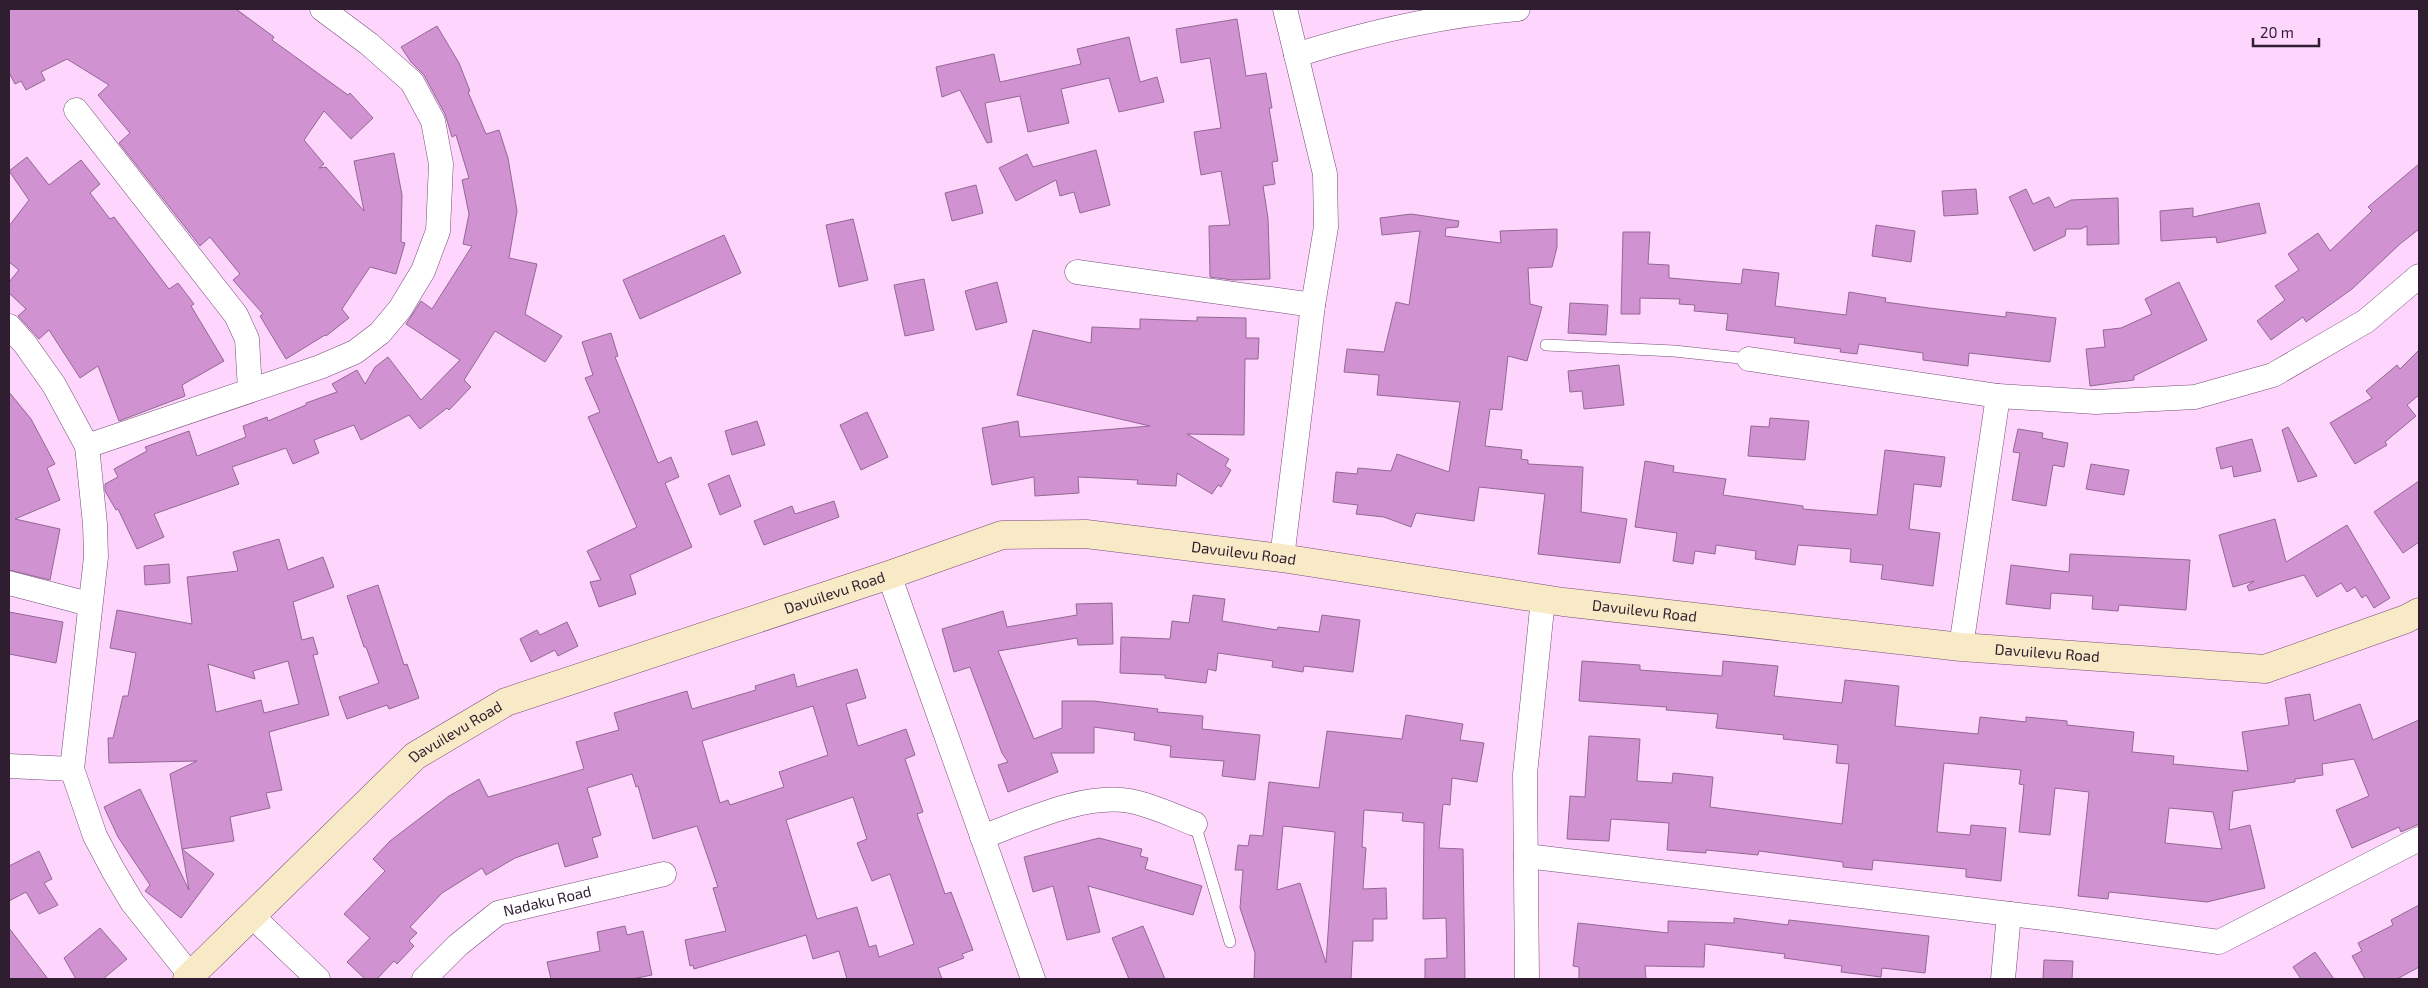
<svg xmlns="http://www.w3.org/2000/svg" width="2428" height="988" viewBox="0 0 2428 988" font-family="'Exo 2',sans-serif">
	<rect width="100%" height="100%" fill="#fed6fd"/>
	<g fill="#d192d1" stroke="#936894" fill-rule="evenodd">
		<polygon points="9,9 236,9 274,37 272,40 348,95 350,93 373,118 351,139 324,111 304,140 324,164 319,168 326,167 364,211 354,161 394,153 402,195 401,242 405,243 396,274 370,267 342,309 349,318 326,336 325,335 286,359 260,316 263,314 233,280 240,274 210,237 200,246 119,143 130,133 98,95 109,85 67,59 41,72 45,80 26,90 21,81 15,84 9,73"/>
		<polygon points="1237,19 1246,76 1266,73 1272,108 1269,108 1278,161 1272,162 1275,184 1263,186 1268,218 1270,279 1233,280 1210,277 1209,226 1230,225 1221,171 1201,175 1194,132 1221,128 1210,58 1181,63 1176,29"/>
		<polygon points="437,26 459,63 470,91 468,92 486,134 499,130 508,158 517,211 509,258 537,264 525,314 562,336 545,362 495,331 464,380 471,387 449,410 447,408 420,429 409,415 361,440 354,425 314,440 319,453 293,464 286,448 232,467 239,484 154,514 164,537 137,549 118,509 116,510 105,491 105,484 118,477 114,469 147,451 145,447 189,431 197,456 246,437 243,426 267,417 268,421 306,405 306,403 337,392 332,384 357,370 365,384 375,367 388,357 421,400 460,360 406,324 421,301 432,309 472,246 463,244 469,214 462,180 469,178 456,135 452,137 445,114 424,75 411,62 401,47"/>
		<polygon points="1129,37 1140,82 1157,77 1164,102 1119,112 1109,78 1061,89 1069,123 1028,132 1020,96 985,103 992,142 987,143 960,90 942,97 936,67 994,54 1000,82 1081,64 1077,49"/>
		<polygon points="1096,150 1110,205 1080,213 1074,192 1060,196 1056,180 1016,201 999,168 1027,154 1033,167"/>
		<polygon points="27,157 49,185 81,160 100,184 90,193 110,219 114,217 169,289 178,283 194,304 191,306 224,361 182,385 185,396 119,421 98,366 80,378 49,330 39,339 18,316 26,309 9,293 9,282 19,270 9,262 9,226 29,200 9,171"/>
		<polygon points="2419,164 2419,229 2400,244 2352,289 2306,322 2303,317 2271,340 2257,321 2285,300 2275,286 2299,270 2288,254 2318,233 2330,251 2372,211 2368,207"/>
		<polygon points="976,185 983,213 952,221 945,193"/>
		<polygon points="1976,189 1978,214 1944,216 1942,191"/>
		<polygon points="2026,189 2033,204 2049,197 2055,208 2071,200 2118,198 2119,244 2087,245 2087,226 2081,229 2066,229 2065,236 2034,251 2009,197"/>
		<polygon points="2259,203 2266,233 2217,243 2216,237 2161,241 2160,211 2193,208 2193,217"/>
		<polygon points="1411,214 1459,221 1458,227 1446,228 1445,236 1501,243 1500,231 1557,229 1557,247 1552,267 1528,268 1530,304 1542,307 1527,361 1508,356 1502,410 1490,409 1485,446 1522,450 1521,459 1528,460 1528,464 1583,467 1581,512 1627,519 1620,563 1538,554 1545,494 1479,487 1474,521 1416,513 1411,527 1384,517 1356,514 1358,505 1333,502 1336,472 1357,474 1358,468 1391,471 1397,454 1449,472 1460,402 1377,395 1379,375 1344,372 1347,349 1384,352 1396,302 1409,305 1420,231 1382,235 1380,218"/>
		<polygon points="853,219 868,280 839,287 826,225"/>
		<polygon points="1876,225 1915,231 1911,262 1872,256"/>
		<polygon points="1623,232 1650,232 1648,264 1669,265 1669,278 1741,284 1743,269 1779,273 1775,306 1846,315 1849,292 1886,298 1885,302 1929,308 2006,317 2006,312 2056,318 2050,362 1969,353 1968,366 1923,360 1923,353 1859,344 1857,354 1840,352 1841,349 1794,343 1795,338 1726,330 1728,314 1694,311 1695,305 1679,304 1680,299 1640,298 1640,314 1621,314"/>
		<polygon points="724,235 741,273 640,319 623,280"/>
		<polygon points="924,279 934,330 905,336 894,285"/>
		<polygon points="997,282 1007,322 976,330 965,291"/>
		<polygon points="2179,282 2207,340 2134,376 2134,380 2090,386 2086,349 2105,347 2103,330 2121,328 2152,314 2145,299"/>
		<polygon points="1570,303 1608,305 1606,335 1568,333"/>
		<polygon points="1197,317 1246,318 1246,338 1259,338 1258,359 1245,359 1244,435 1187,434 1229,459 1225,466 1231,470 1221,487 1218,485 1212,494 1177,473 1176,486 1137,484 1138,480 1078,477 1079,493 1035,496 1034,477 992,485 982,428 1018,421 1020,437 1150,426 1017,395 1033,330 1091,343 1092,327 1140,329 1140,319 1197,321"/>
		<polygon points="611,333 618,356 615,357 658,463 671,457 679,477 665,483 692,547 630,575 636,594 599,607 590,582 601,580 587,551 637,527 588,417 600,412 585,378 593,375 582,342"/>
		<polygon points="2419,350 2419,395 2407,405 2416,416 2385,442 2387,445 2355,464 2330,423 2372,398 2366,391 2397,365 2400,369"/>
		<polygon points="1619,365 1624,405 1584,409 1582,391 1570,392 1568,371"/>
		<polygon points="9,392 31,419 55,464 47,468 60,500 15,519 60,529 50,580 9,570"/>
		<polygon points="867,412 888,457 861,470 840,425"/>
		<polygon points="1770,418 1809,421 1805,460 1748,456 1751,426 1769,427"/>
		<polygon points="757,421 765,445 732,455 725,431"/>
		<polygon points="2288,427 2317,476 2298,482 2282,430"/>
		<polygon points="2018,429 2043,433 2042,438 2068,443 2064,467 2053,465 2046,506 2012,500 2020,453 2013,452"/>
		<polygon points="2252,439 2261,471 2234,477 2232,466 2221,469 2216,448"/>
		<polygon points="1885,450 1945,457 1941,487 1914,484 1909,529 1940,533 1933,586 1881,579 1883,565 1850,562 1851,549 1798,545 1795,565 1755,559 1756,551 1716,545 1715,554 1695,551 1693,564 1673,561 1677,533 1635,527 1645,461 1674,466 1673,472 1726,479 1723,495 1803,506 1803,509 1877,515"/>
		<polygon points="2091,464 2129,470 2124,495 2086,489"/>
		<polygon points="729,475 741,506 720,515 708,484"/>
		<polygon points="2419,481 2419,542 2403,553 2374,512"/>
		<polygon points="834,501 839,517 764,545 754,521 792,506 795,514"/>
		<polygon points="2275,519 2286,562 2347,525 2390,598 2374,608 2366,595 2362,598 2355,587 2347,592 2341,583 2317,597 2304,575 2249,591 2247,586 2254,581 2233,587 2219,535"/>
		<path d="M279,539L288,570L323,557L334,587L293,602L302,640L313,637L318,654L313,655L329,715L269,732L282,790L266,793L270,808L230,817L234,841L182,849L170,774L197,761L109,763L108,738H113L123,696H128L136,653L110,648L117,610L192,624L187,577L238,571L233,552ZM288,661L299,704L264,713L261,700L216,712L208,664L255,679L253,671Z"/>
		<polygon points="2070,554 2190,560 2186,610 2119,605 2118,611 2092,609 2093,596 2051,593 2050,609 2006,604 2011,565 2069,572"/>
		<polygon points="169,564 170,583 145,585 144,566"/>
		<polygon points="378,585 404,665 407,664 419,698 389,709 387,705 347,719 339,697 379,683 366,647 364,647 347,596"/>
		<polygon points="1193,595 1225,599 1222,621 1277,630 1278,627 1319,632 1322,615 1360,620 1353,672 1304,666 1303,672 1272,667 1273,661 1218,653 1216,671 1208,669 1206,683 1165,678 1165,675 1120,673 1121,637 1170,639 1172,621 1189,623"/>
		<polygon points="1112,603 1113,644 1078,645 1077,638 998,651 1034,739 1062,728 1062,701 1094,701 1158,709 1157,712 1203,716 1202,729 1260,735 1255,780 1222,776 1224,761 1170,757 1171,746 1134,740 1135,733 1094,727 1094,753 1051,753 1058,772 1008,792 998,765 1008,762 1002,753 970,667 954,672 942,629 1003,611 1007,627 1077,615 1076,604"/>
		<polygon points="9,612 63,622 56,663 9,654"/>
		<polygon points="567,622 578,646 558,656 555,650 531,662 520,639 537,630 540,635"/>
		<path d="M1582,661L1640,665V670L1722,676L1723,661L1778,666L1774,696L1842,703L1845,680L1899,686L1895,726L1978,734L1980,717L2026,722V717L2067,721V725L2134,732L2132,752L2174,756L2173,764L2248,771L2242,732L2289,725L2285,698L2310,694L2314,721L2360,704L2373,740L2419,720V824L2401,832L2399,827L2352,848L2336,810L2369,796L2354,759L2322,764L2323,775L2295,779V782L2233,791L2229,830L2250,825L2265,888L2207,902L2109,892L2108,899L2078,896L2089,792L2055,788L2050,835L2019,832L2024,785L2019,784L2021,770L1944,763L1937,832L1970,835L1971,825L2006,828L2001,881L1966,877V869L1873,860L1872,870L1843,867V862L1759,851L1758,855L1706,850V853L1667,850L1669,823L1611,819L1609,841L1567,839L1570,796L1585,797L1589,736L1640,739L1637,781L1672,783L1673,773L1713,777L1710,807L1842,824L1849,764L1836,763L1838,745L1783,739L1784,735L1716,728L1718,714L1666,710L1667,707L1579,701ZM2169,808L2213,812L2222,849L2165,843Z"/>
		<path d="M857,669L866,698L846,704L858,746L906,729L915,755L905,759L923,812L917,814L945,894L951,892L973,950L962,954L964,958L938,968L942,979H847L839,951L813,959L806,935L694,969L693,965L690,966L685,940L726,931L713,888L718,887L697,826L653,839L638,786L636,787L632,774L587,788L601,835L592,838L598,857L565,867L558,843L515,858L486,875L482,868L442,893L410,927L417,933L409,941L414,946L397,964L394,961L377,979H365L347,962L370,938L344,914L385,871L373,859L390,841L449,796L479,779L488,797L584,769L576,742L619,730L614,713L687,691L692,709L756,690L755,686L794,674L797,687ZM813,706L828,755L779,772L784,787L730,805L728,800L720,803L702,741ZM853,797L867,839L857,843L872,881L890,874L914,944L879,957L876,945L869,947L857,907L817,919L786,820Z"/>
		<path d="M1406,715L1463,724L1460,740L1484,743L1477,782L1452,778L1450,805L1443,804L1439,848L1463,849L1465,979H1425V959L1447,958L1446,918L1423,919L1424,823L1402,821L1403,813L1364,810L1362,847L1366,848L1363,889L1386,888L1387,919H1373V941H1353L1351,979H1254L1255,953L1240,908L1243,870H1235L1238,845L1248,846L1250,835L1263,836L1269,782L1319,788L1327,731L1402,739ZM1283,826L1335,832L1326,963L1300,883L1277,890Z"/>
		<polygon points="140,789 189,890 182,849 214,874 181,918 145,891 150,885 118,837 104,807"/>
		<polygon points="1099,838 1142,849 1140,856 1148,858 1145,869 1202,886 1193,915 1088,886 1100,932 1067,940 1053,886 1033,892 1024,857"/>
		<polygon points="39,851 52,879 44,883 58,905 39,914 26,892 9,901 9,866"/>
		<polygon points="2419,905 2419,967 2397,979 2365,979 2352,956 2362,951 2358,943 2393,925 2391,920"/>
		<polygon points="1734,918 1788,925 1789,920 1929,936 1925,973 1882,968 1881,977 1841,972 1842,966 1784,958 1785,954 1705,944 1704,967 1645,966 1646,979 1579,979 1579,967 1573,966 1578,923 1668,933 1668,921 1734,923"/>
		<polygon points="625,926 627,935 643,931 652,975 632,979 551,979 547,962 600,951 597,932"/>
		<polygon points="1143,926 1165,979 1129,979 1112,938"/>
		<polygon points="9,928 48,979 9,979"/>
		<polygon points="100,928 127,959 103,979 76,979 64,958"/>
		<polygon points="2315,952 2334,979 2301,979 2293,967"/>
		<polygon points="2044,960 2073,961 2072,979 2043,979"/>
	</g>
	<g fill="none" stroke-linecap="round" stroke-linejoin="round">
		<defs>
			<g id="lane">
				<polyline points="1546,345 1674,351 1749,359"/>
				<polyline points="1195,824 1230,942"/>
			</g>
			<g id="street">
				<path d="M1296,55C1369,32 1442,15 1518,9"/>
				<polyline points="76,110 236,315 247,339 250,390"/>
				<polyline points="1077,272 1313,305"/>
				<polyline points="9,326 25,344 54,385 87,446 95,524 96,557 72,769 95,836 113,870 132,902 190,975"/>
				<polyline points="1749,359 1998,396 2096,402 2195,397 2273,375 2366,321 2419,276"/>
				<polyline points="87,446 320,367 355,352 380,333 400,309 423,271 438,231 441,164 433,121 412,82 369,44 322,9"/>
				<polyline points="1282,558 1313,305 1326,227 1325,174 1285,9"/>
				<polyline points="889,575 1033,979"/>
				<polyline points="9,583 89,604"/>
				<polyline points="1961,647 1998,396"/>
				<polyline points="9,766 72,769"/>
				<path d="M982,837C1026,821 1083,793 1130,801C1152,805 1174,816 1195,824"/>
				<polyline points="1526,856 2060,920 2219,942 2419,839"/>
				<polyline points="253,917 318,979"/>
				<path id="s1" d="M424,979L458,945L498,913L664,874"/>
				<polyline points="1527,979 1525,774 1543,599"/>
				<polyline points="2003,979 2009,914"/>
			</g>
			<g id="secondary">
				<path id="s2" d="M187,979L415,756L506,702L889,575L1002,535L1086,534L1282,558L1563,602L1961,647L2265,669L2406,619L2419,612"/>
			</g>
		</defs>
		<use href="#lane" stroke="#754b76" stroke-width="12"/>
		<use href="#street" stroke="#754b76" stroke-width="25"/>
		<use href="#secondary" stroke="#754b76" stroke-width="29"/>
		<use href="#lane" stroke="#fff" stroke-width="11"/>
		<use href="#street" stroke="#fff" stroke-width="24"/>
		<use href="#secondary" stroke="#f8eac7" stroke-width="28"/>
	</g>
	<g text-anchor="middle" stroke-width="4" stroke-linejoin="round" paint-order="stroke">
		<g font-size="15" fill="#2f1d30" stroke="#fed6fd">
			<text dy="5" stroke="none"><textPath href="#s2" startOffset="1191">Davuilevu Road</textPath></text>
			<text dy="5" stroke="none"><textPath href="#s2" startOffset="771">Davuilevu Road</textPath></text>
			<text dy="5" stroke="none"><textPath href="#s2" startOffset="1596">Davuilevu Road</textPath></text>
			<text dy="5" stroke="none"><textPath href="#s2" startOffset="2001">Davuilevu Road</textPath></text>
			<text dy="5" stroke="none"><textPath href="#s2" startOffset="366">Davuilevu Road</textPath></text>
			<text dy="5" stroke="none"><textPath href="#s1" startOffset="150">Nadaku Road</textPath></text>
		</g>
	</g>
	<rect width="2428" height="988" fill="none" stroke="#2f1d30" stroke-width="20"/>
	<path d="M2253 38v8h66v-8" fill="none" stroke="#2f1d30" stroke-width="2.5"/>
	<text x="2260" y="38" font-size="15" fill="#2f1d30" stroke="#fed6fd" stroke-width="4" paint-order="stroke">20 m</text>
</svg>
